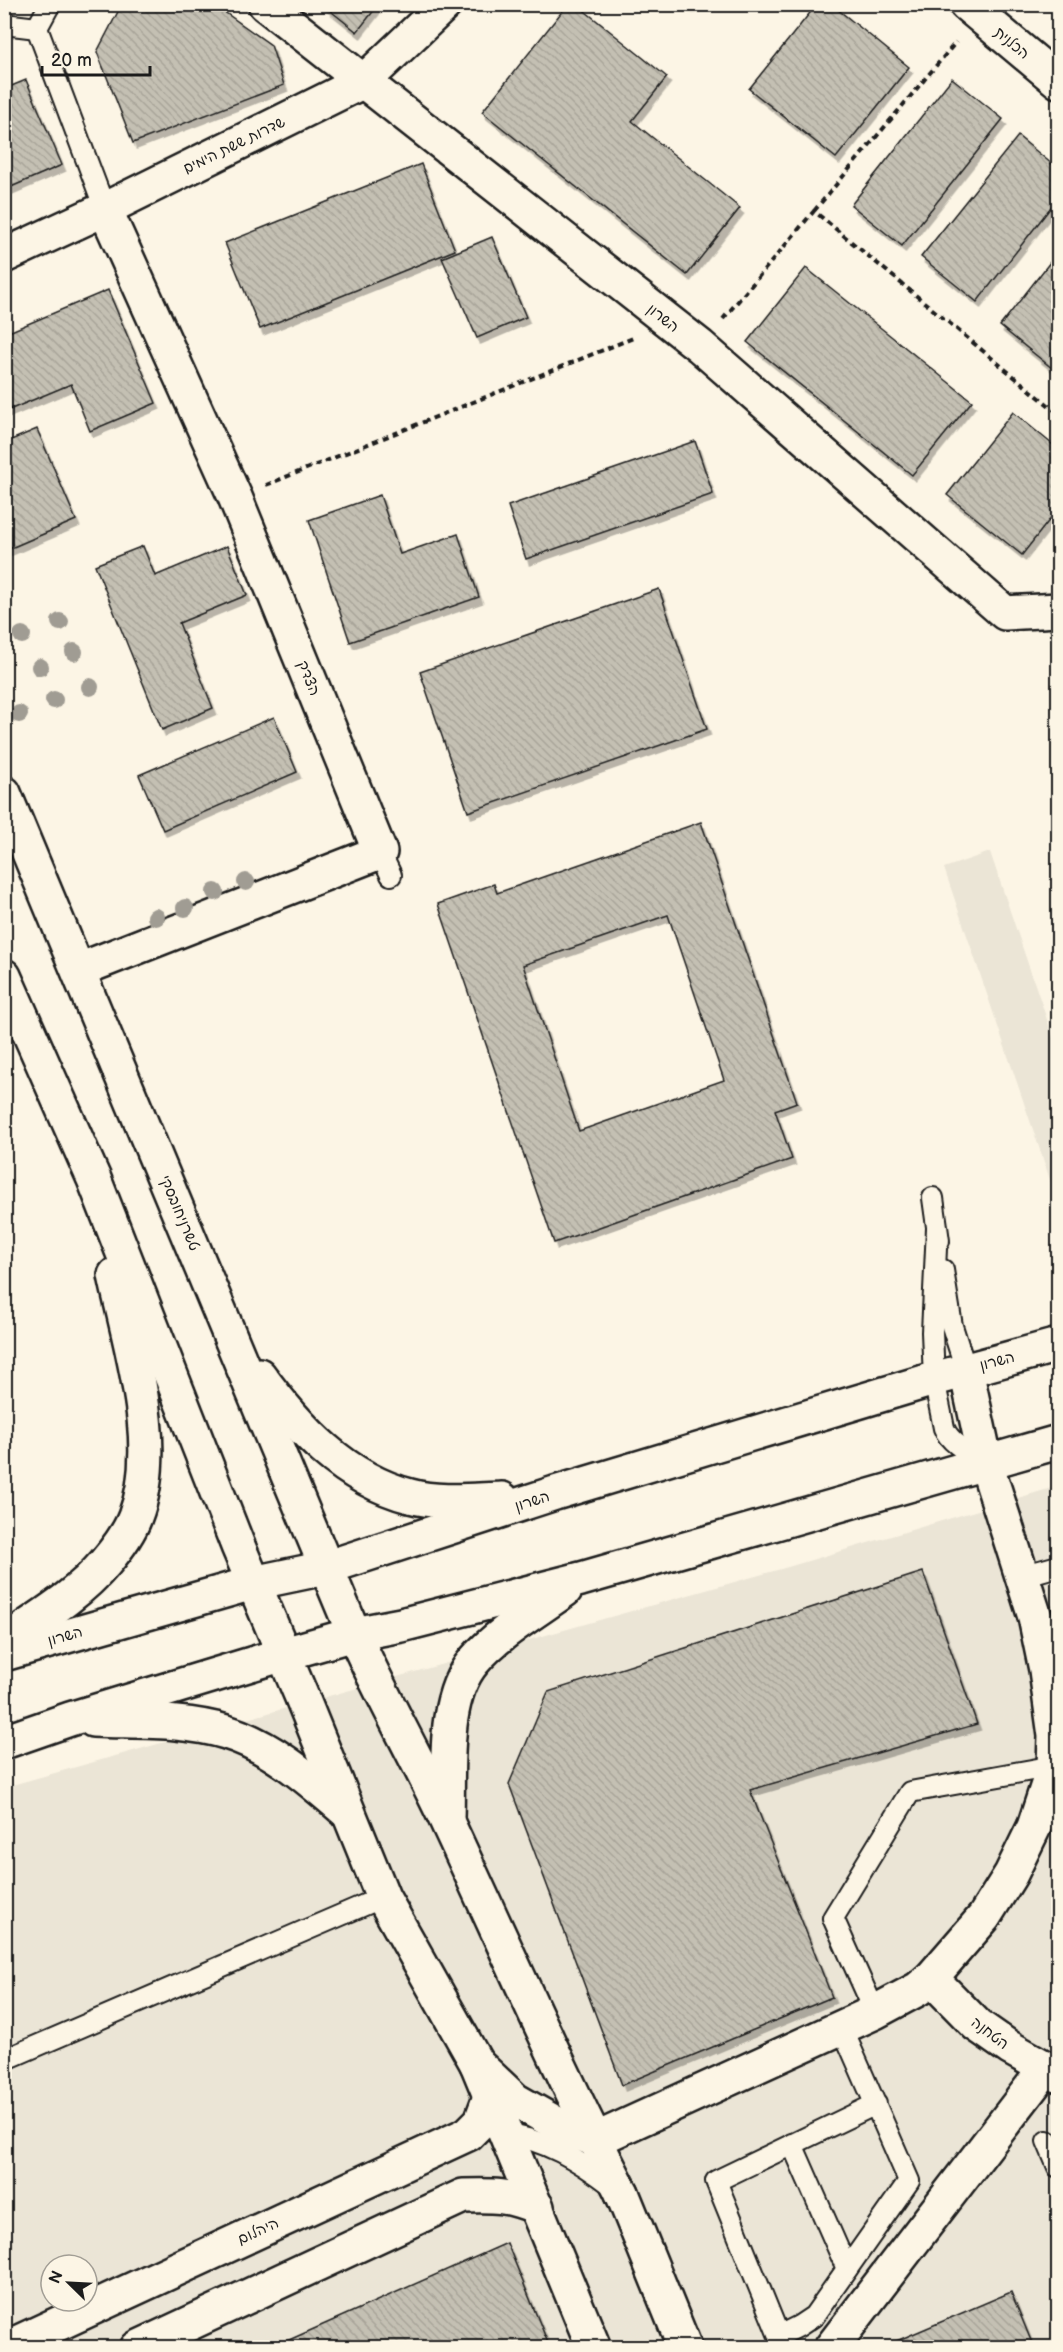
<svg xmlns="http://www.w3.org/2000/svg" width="1063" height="2352" viewBox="0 0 1063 2352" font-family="'Balsamiq Sans','Playpen Sans Hebrew',sans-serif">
	<defs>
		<pattern id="building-back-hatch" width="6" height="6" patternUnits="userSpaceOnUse" patternTransform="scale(1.5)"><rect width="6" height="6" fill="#c4c0b3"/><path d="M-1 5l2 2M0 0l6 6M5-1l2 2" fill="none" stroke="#a8a499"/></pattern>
		<filter id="shadow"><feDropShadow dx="3.5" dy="6" stdDeviation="0" flood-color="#0004"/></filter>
	</defs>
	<rect width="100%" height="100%" fill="#fcf5e5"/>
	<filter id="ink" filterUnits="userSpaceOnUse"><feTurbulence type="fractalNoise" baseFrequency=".0167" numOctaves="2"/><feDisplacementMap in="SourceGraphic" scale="12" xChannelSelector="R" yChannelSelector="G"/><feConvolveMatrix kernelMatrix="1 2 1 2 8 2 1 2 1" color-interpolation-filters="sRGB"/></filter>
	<g filter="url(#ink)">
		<g fill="#ebe5d6" fill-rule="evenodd">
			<polygon points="990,852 1058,1052 1058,1203 944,868"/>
			<path d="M1058,1486V2347L5,2348V1787L788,1567ZM51,2265H87V2301H51Z"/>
		</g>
		<g fill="url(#building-back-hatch)" stroke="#1c1c1c" stroke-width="1.5" fill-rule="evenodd" filter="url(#shadow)">
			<polygon points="122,4 213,4 271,45 284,85 133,143 97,52"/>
			<polygon points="322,4 379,4 357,32"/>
			<polygon points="568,4 576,4 667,77 632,121 740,208 687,275 482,112"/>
			<polygon points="667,4 699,4 691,7"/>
			<polygon points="817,4 831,4 909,67 836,158 749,89"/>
			<polygon points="952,78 1003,119 902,246 851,205"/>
			<polygon points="26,80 62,165 4,190 4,89"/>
			<polygon points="1018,136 1058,169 1058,198 977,302 921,257"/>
			<polygon points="421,164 455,250 260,329 225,243"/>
			<polygon points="492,237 526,317 477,338 442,258"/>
			<polygon points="1058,252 1058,362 1053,369 1000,326"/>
			<polygon points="806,268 972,401 912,475 747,342"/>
			<polygon points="108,290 156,403 90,431 71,384 4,412 4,334"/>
			<polygon points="1013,412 1058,449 1058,509 1022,555 947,495"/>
			<polygon points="37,429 76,520 4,551 4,443"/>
			<polygon points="695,441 713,494 526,559 508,506"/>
			<polygon points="380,495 400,554 458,534 479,597 350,642 309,520"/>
			<polygon points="143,546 155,576 227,546 247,595 179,623 213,708 162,730 95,565"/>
			<polygon points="659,589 707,729 468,812 420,672"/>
			<polygon points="274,717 297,772 163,830 139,775"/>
			<path d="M701,822L797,1102L775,1110L792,1159L554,1243L438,904L494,884L497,893ZM668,915L724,1080L579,1131L523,965Z"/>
			<polygon points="923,1572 977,1724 750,1790 832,1997 622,2085 509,1784 548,1692"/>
			<polygon points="507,2243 550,2348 271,2348"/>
			<polygon points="1011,2292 1034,2348 880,2348"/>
		</g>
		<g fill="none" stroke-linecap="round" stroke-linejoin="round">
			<defs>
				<g id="lane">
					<polyline points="50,4 37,28 105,209"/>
					<polyline points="4,24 37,28"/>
					<polyline points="380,852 391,875"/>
					<polyline points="933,1198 939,1241"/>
					<path d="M937,1228L932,1332L934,1379L944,1428C950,1444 972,1454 986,1463"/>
					<polyline points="943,1270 952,1326 966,1370"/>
					<polyline points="1022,1576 1058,1566"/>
					<polyline points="875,2012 833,1918 910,1792 1054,1766"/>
					<polyline points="842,2028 909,2181 814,2316 799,2326 779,2336 716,2181 876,2104"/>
					<polyline points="4,2060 383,1897"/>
					<path d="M502,2134C544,2138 580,2161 613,2186"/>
					<polyline points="1047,2141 1058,2167"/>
					<polyline points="792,2144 847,2269"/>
				</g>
				<g id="street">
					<polyline points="265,4 700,346 1005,613 1058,610"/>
					<polyline points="966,4 1058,81"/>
					<polyline points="79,970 380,852 235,497 105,209"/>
					<polyline points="931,1978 977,2025 1010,2048 1058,2075"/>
					<polyline points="6,2348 468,2134 481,2121 491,2094"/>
					<path d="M137,2348L463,2196C494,2195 508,2195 537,2207"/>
					<polyline points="831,2348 1046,2068"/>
				</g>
				<polyline id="secondary" points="4,256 105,209 364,81 445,4"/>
				<g id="primary">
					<path d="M4,793L354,1634C383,1699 419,1761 449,1826C506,1948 560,2072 622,2193"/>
					<polyline points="4,976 94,1179 238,1546 301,1695 383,1897 477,2064 515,2100 559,2125 595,2140 875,2012 918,1989 931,1978 984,1917 1011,1874 1034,1827 1054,1766 1055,1736 1051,1707 1046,1670 1035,1617 986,1463 966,1370"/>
					<path d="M259,1375C298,1428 344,1479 410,1496C440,1504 472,1500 502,1499"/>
					<path d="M4,1642C39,1618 78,1595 105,1563C116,1550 129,1533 135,1517C163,1445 130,1348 115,1275"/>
					<polyline points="4,1654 253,1583 325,1568 555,1493 934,1379 1058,1345"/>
					<path d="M93,1720C136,1722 184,1719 226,1732C272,1746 310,1780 346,1811"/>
					<polyline points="4,1742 70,1719 284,1654 354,1634 401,1625 581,1579 1058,1442"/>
					<path d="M447,1818C449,1770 441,1699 474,1661C499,1632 535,1612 565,1590"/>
				</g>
				<g id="highway">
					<polyline points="477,2064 594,2348"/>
					<polyline points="622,2193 685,2348"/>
				</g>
			</defs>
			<use href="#lane" stroke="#1c1c1c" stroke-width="24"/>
			<use href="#street" stroke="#1c1c1c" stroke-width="38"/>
			<use href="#secondary" stroke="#1c1c1c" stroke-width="38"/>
			<use href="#primary" stroke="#1c1c1c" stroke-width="38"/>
			<use href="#highway" stroke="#1c1c1c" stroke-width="38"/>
			<g stroke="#1c1c1c" stroke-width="4" stroke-dasharray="6 4.5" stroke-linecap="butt">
				<polyline points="814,211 956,42"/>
				<polyline points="723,319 814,211 1058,413"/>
				<polyline points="266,485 633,338"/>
			</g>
			<use href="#lane" stroke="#fcf5e5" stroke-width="20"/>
			<use href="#street" stroke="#fcf5e5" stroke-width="33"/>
			<use href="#secondary" stroke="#fcf5e5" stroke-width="33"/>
			<use href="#primary" stroke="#fcf5e5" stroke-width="33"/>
			<use href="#highway" stroke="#fcf5e5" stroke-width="33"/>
		</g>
		<g fill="#a09c93">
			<circle cx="60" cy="622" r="9"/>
			<circle cx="22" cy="635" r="9"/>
			<circle cx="74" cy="652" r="9"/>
			<circle cx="40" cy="667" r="9"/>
			<circle cx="90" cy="687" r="9"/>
			<circle cx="54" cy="700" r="9"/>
			<circle cx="19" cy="714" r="9"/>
			<circle cx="246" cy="882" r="9"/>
			<circle cx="215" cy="892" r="9"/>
			<circle cx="185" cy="908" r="9"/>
			<circle cx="156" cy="917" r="9"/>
		</g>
	</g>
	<g text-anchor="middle" stroke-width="4.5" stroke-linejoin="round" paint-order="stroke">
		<g font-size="15" fill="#1c1c1c" stroke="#fcf5e5">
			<text transform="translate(1012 43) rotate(40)" y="5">הכלנית</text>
			<text transform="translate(234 145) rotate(-26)" y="5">שדרות ששת הימים</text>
			<text transform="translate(663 318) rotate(38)" y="5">השרון</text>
			<text transform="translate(309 678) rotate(68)" y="5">הצדק</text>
			<text transform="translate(180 1213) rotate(67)" y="5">טשרניחובסקי</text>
			<text transform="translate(997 1361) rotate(-15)" y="5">השרון</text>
			<text transform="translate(532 1501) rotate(-18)" y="5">השרון</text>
			<text transform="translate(65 1636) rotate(-16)" y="5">השרון</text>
			<text transform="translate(990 2033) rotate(37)" y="5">הטחנה</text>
			<text transform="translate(258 2231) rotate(-25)" y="5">היהלום</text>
		</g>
	</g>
	<rect width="1063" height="2352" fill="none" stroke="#fcf5e5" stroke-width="24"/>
	<rect x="12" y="12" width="1039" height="2328" fill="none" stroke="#1c1c1c" stroke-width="2" filter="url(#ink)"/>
	<g transform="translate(69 2283) rotate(294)"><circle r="28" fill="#fcf5e5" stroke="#a29e95" stroke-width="1.5"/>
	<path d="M0-4.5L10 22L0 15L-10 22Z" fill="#1c1c1c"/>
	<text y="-9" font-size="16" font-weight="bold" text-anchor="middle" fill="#1c1c1c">N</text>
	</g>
	<path d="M42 66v9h108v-9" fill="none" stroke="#1c1c1c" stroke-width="3"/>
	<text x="51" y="66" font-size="18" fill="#1c1c1c" stroke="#fcf5e5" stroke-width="4.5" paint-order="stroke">20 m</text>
</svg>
